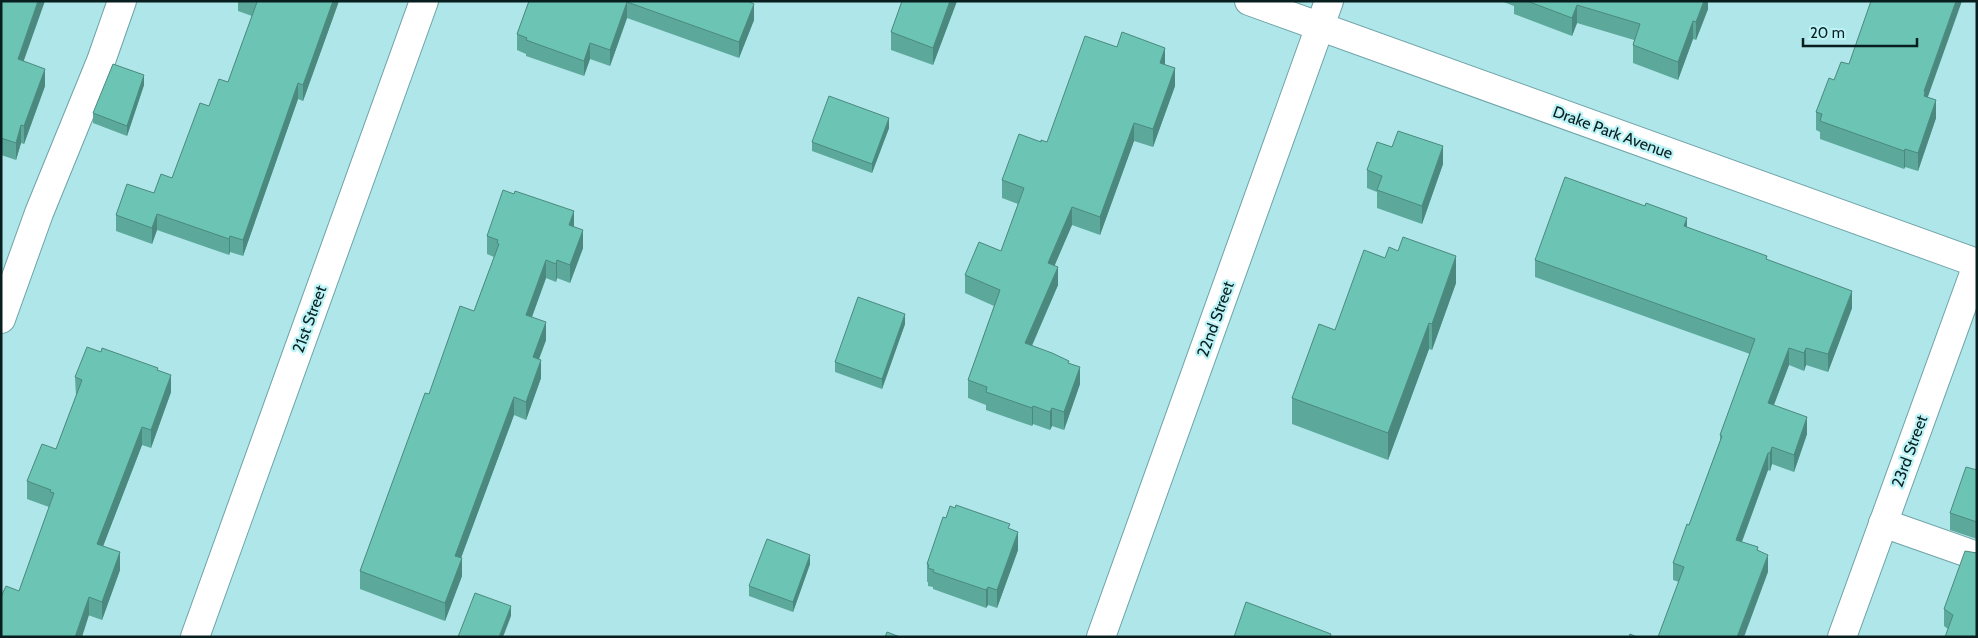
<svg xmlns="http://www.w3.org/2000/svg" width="1978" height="638" viewBox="0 0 1978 638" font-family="Cabin,sans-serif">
	<rect width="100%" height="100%" fill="#afe6e9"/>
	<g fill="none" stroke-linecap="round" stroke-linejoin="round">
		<defs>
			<g id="minor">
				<polyline points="1249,1 1977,263"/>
				<polyline points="1,319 39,213 101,61 122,1"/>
				<polyline points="1883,523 1977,556"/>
				<polyline points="195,637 424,1"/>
				<polyline points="1101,637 1329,1"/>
				<polyline points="1842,637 1977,265"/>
			</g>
		</defs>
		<use href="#minor" stroke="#6ea3a7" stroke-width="30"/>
		<use href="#minor" stroke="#fff" stroke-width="28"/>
	</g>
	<g fill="#5ca99b">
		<polygon points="1,1 24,61 45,86 24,144 21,143 16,160 1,155"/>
		<polygon points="238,1 339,1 303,101 298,99 243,256 230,252 229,255 157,230 152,244 116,231 116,215 154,193 172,178 209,106 228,82 252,16 238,11"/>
		<polygon points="529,1 748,1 754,20 739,58 627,18 610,66 590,59 584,76 526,56 526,54 517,50 517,34"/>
		<polygon points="902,1 957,1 933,65 891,50 891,32"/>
		<polygon points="1501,1 1708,1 1708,9 1696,40 1693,39 1678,80 1633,63 1633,45 1634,40 1577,23 1572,36 1514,14 1514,6"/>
		<polygon points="1849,64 1928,97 1936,118 1918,171 1905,167 1904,169 1820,139 1820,132 1816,130 1816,112 1834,80"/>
		<polygon points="1165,65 1175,86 1153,147 1134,141 1100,235 1072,225 1054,266 1058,285 1032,346 1069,363 1080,384 1064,430 1052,426 1050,430 1033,424 1032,426 986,410 986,405 968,398 968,380 994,306 965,293 965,275 1001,251 1018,204 1002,198 1002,180 1041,142 1047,142"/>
		<polygon points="144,85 127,136 93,123 93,113"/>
		<polygon points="889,128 872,173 812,151 812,142"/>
		<polygon points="1443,164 1422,224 1377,208 1377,192 1367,188 1367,170"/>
		<polygon points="574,227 583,248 570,283 557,278 556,282 546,278 532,317 546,340 539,359 541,378 526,420 514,415 461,558 462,576 445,621 360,589 360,571 429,394 474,311 494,257 487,254 487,236"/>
		<polygon points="1687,227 1767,260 1852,308 1828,372 1806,365 1804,371 1789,365 1774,405 1807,434 1794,472 1772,464 1770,471 1768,470 1742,542 1758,550 1768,572 1679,582 1673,580 1673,563 1689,525 1720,441 1720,435 1750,354 1535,277 1535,260"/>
		<polygon points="1456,283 1432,350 1429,349 1388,460 1292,424 1292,398 1335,330"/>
		<polygon points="905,324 882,389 835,372 835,362"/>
		<polygon points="158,370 171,392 151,448 142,445 103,546 120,570 102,620 19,591 49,507 27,499 27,481 56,449 76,396 75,377"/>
		<polygon points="1977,470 1977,539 1950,530 1950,513"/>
		<polygon points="946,518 1010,529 1018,550 997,608 988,605 986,608 933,589 933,587 928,586 928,582 927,582 927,564"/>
		<polygon points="1977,553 1948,629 1944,626 1944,609"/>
		<polygon points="810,564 793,612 749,596 749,586"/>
	</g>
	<g fill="#4b897e">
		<polygon points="38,1 45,1 18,77 18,59"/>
		<polygon points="333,1 339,1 303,101 303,85"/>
		<polygon points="950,1 957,1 933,65 933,48"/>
		<polygon points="1704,1 1708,1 1708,9 1696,40 1696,22"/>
		<polygon points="1956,1 1962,1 1925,105 1924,91"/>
		<polygon points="627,2 627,18 610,66 610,50"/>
		<polygon points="754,4 754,20 739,58 739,42"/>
		<polygon points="1577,5 1577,23 1572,36 1572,18"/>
		<polygon points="1693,21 1693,39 1678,80 1678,62"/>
		<polygon points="590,43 590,59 584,76 584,61"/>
		<polygon points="1165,48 1165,66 1160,63"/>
		<polygon points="1175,68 1175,86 1153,147 1153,129"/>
		<polygon points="45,69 45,86 24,144 24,126"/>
		<polygon points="144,75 144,85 127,136 127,126"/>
		<polygon points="298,83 298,99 243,256 243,240"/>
		<polygon points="1936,100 1936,118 1918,171 1918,153"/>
		<polygon points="889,118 889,128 872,173 872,164"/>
		<polygon points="1134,123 1134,141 1100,235 1100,217"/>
		<polygon points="21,125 21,143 16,160 16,143"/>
		<polygon points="1443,146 1443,164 1422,224 1422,206"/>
		<polygon points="1905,149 1905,167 1904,169 1904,151"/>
		<polygon points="1072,207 1072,225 1048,281 1048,263"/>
		<polygon points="574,211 574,229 569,225"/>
		<polygon points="157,214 157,230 152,244 152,228"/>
		<polygon points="1687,218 1687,236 1684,226"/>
		<polygon points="583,230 583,248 570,283 570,265"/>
		<polygon points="230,236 230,252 229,255 229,239"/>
		<polygon points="1456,256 1456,283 1432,350 1432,324"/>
		<polygon points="546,260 546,278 526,333 526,315"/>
		<polygon points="557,260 557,278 556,282 556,264"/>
		<polygon points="1058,267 1058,285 1025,361 1025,343"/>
		<polygon points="1852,291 1852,308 1828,372 1828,354"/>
		<polygon points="905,314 905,324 882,389 882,379"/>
		<polygon points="546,322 546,340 533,375 533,357"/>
		<polygon points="1429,323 1429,349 1388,460 1388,433"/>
		<polygon points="1789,348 1789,365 1768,420 1768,403"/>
		<polygon points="1806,348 1806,365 1804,371 1804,353"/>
		<polygon points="541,360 541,378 526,420 526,402"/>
		<polygon points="1080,367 1080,384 1064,430 1064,412"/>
		<polygon points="171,375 171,392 151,448 151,430"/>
		<polygon points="514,397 514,415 455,574 455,556"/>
		<polygon points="1033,406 1033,424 1032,426 1032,408"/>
		<polygon points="1052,408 1052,426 1050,430 1050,412"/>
		<polygon points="1807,417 1807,434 1794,472 1794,455"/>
		<polygon points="142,427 142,445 97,562 97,544"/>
		<polygon points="1772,447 1772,464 1770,471 1770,453"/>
		<polygon points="1768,453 1768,470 1736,557 1736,540"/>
		<polygon points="1018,532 1018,550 997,608 997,590"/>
		<polygon points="120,552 120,570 102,620 102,602"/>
		<polygon points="810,555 810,564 793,612 793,602"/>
		<polygon points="1768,555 1768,572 1744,637 1737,637"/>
		<polygon points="462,558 462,576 445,621 445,603"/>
		<polygon points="988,587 988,605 986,608 986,590"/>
		<polygon points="89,597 89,615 82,637 75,637"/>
		<polygon points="511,606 511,616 503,637 499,637"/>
	</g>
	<g fill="#6bc4b4" stroke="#4b897e">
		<polygon points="1,1 38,1 18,59 45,69 24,126 21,125 16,143 1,138"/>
		<polygon points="255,1 333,1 303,85 298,83 243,240 230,236 229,239 157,214 152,228 116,215 127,184 154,193 161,174 172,178 200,103 209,106 219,79 228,82 257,2"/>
		<polygon points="529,1 748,1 754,4 739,42 627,2 610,50 590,43 584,61 526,40 527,38 517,34"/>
		<polygon points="902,1 950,1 933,48 891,32"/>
		<polygon points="1527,1 1704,1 1696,22 1693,21 1678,62 1633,45 1640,24 1577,5 1572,18"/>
		<polygon points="1871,1 1956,1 1924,91 1925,92 1924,96 1936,100 1918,153 1905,149 1904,151 1820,121 1822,114 1816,112 1829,78 1834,80 1841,62 1849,64"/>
		<polygon points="1122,32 1165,48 1160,63 1175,68 1153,129 1134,123 1100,217 1072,207 1048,263 1058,267 1025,343 1052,353 1069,361 1068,363 1080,367 1064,412 1052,408 1050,412 1033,406 1032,408 986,392 987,387 968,380 1000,290 965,275 979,242 1001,251 1024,188 1002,180 1019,134 1041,142 1041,140 1047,142 1085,36 1117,47"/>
		<polygon points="113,64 144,75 127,126 93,113"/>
		<polygon points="829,96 889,118 872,164 812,142"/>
		<polygon points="1398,131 1443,146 1422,206 1377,190 1382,176 1367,170 1377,142 1392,147"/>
		<polygon points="1565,177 1645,206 1646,203 1687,218 1684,226 1767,256 1766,259 1852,291 1828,354 1806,348 1804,353 1789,348 1768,403 1807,417 1794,455 1772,447 1770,453 1768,453 1736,540 1758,547 1757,550 1768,555 1737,637 1658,637 1684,567 1673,563 1687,524 1689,525 1722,436 1720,435 1755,339 1535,260"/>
		<polygon points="503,190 514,194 515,191 574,211 569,225 583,230 570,265 557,260 556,264 546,260 526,315 546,322 533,357 541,360 526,402 514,397 455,556 462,558 445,603 360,571 425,393 429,394 460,306 474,311 499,244 497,243 498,240 487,236"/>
		<polygon points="1403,237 1456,256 1432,324 1429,323 1388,433 1292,398 1319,324 1335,330 1364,250 1385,258 1389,247 1398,251"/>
		<polygon points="858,297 905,314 882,379 835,362"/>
		<polygon points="87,347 101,352 102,348 158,368 157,370 171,375 151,430 142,427 97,544 120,552 102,602 89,597 75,637 1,637 1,597 6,586 19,591 54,493 50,492 51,490 27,481 42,444 56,449 82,380 75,377"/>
		<polygon points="1966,467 1977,470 1977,522 1950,513"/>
		<polygon points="956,505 1010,524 1008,528 1018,532 997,590 988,587 986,590 933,572 934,570 928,568 929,565 927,564 943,517 946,518 950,506 955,508"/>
		<polygon points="767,539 810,555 793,602 749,586"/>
		<polygon points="1965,551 1977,553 1977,637 1945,637 1953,615 1944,609"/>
		<polygon points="475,593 511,606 499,637 458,637"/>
		<polygon points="1246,602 1331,634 1330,637 1234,637"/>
		<polygon points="887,632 900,637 885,637"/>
		<polygon points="1630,634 1637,637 1629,637"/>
	</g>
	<g text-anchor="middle" stroke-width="4.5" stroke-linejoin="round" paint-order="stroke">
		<g font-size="16" fill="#081e1f" stroke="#bcf3f6">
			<text transform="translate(1613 132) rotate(20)" y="6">Drake Park Avenue</text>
			<text transform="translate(309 319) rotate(-70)" y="6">21st Street</text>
			<text transform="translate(1215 319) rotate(-70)" y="6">22nd Street</text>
			<text transform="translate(1909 451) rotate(-70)" y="6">23rd Street</text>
		</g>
	</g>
	<rect width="1978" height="638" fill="none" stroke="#081e1f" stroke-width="5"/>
	<path d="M1803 38v8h114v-8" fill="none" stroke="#081e1f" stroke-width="2.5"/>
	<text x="1810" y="38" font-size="15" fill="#081e1f" stroke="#bcf3f6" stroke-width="4" paint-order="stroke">20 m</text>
</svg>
